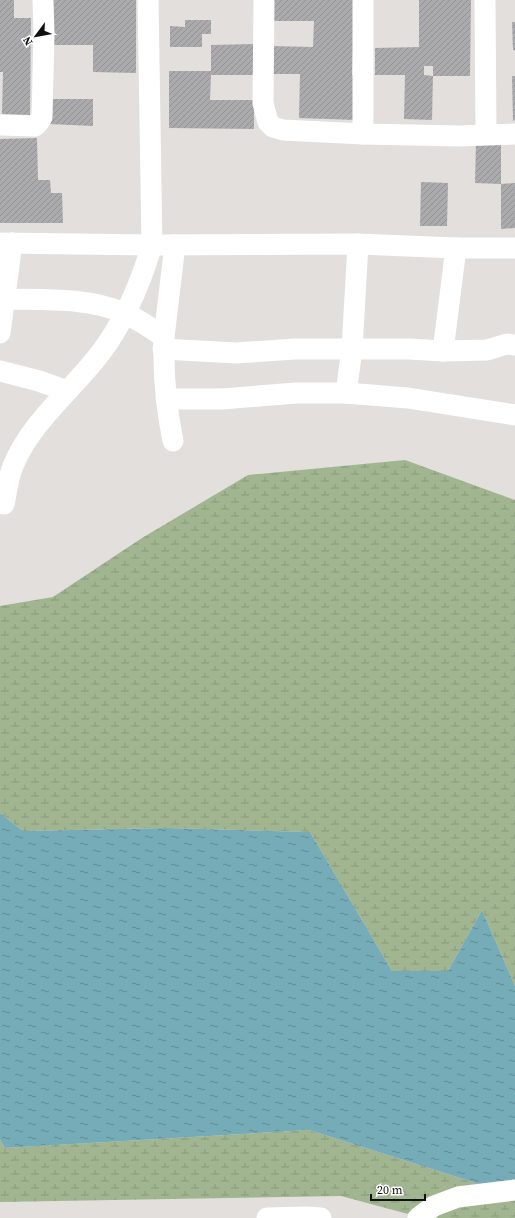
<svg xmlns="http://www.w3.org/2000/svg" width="515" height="1218" viewBox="0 0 515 1218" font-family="'Source Serif 4',serif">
	<defs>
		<pattern id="wetland-marsh" width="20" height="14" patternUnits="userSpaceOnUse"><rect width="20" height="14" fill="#a1b590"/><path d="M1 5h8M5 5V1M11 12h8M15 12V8" fill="none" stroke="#8a9b7b"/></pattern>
		<pattern id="water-ripples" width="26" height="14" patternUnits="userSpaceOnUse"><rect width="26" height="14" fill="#76acb7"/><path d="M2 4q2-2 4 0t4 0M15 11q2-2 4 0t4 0" fill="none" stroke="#5f8b93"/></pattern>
		<pattern id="building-hatch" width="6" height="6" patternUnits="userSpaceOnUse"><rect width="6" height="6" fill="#abaaad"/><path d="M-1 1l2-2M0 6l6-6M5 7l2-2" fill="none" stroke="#929194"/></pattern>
	</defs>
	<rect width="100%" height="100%" fill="#e2dfdc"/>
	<g fill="url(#wetland-marsh)">
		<polygon points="405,460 515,500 515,986 482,910 448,971 392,971 310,832 168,828 23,831 0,813 0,606 53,597 142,538 248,475"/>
		<polygon points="309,1130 498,1190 515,1185 515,1218 423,1218 341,1196 0,1202 0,1140 5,1148"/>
	</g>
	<polygon fill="url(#water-ripples)" points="0,813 23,831 168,828 310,832 392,971 448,971 482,910 515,986 515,1185 498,1190 309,1130 5,1148 0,1140"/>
	<g fill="url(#building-hatch)">
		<polygon points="0,0 14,0 14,18 31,18 30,115 2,114 3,72 0,72"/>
		<polygon points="53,0 136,0 136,73 93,72 93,45 52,45"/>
		<polygon points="271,0 356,0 353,48 352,75 357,74 356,120 299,118 300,74 270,74 270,46 313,47 314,21 271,21"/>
		<polygon points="419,0 471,0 470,76 433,76 433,66 424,66 424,75 433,76 432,120 404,119 405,75 375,75 375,48 419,47"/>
		<polygon points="185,20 211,20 211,34 202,34 202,47 170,47 170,26 185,27"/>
		<polygon points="512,22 515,22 515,50 513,50"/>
		<polygon points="255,44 255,75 211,75 210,100 254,100 254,129 169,128 169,71 211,71 211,45"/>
		<polygon points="512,76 515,76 515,120 513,121"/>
		<polygon points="49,99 93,99 93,126 49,124"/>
		<polygon points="37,138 38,180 50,180 51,193 62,193 63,223 0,223 0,139"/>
		<polygon points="476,143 501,143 501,184 475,183"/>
		<polygon points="421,182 448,183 447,226 420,226"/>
		<polygon points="515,183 515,228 501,229 501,184"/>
	</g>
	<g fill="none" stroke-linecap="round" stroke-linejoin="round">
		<g stroke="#fff" stroke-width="21">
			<polyline points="264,0 263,103 268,122 273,127 283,130 363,134 459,136 515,134"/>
			<polyline points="363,0 363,134"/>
			<polyline points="485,0 486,134"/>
			<polyline points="0,125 35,126 39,122 42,117 44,34 43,0"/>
			<polyline points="0,243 152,245 358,244 456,248 515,248"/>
			<path d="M4,299C43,300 87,297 124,313C138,319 151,328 164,337"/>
			<polyline points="0,333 12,243"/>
			<polyline points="163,349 236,353 295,349 409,349 443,351 487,350 507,344 515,345"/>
			<polyline points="443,351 456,248"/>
			<polyline points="0,371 39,381 67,391"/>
			<polyline points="346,393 352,349 358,244"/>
			<polyline points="166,399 222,399 296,393 346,393 408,398 515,415"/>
			<path d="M173,441C166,407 163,372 164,337L175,245"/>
			<path d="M4,504C7,491 8,478 13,466C32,420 73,390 102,351C125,320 141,282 152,245L148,0"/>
			<polyline points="267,1218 307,1217 321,1218"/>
			<polyline points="418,1218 434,1206 458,1197 515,1190"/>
		</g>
	</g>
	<g transform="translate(36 36) rotate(238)" stroke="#ffffff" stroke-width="3" paint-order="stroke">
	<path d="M0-3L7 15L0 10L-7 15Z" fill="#11100f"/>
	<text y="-6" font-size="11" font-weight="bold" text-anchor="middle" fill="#11100f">N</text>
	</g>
	<path d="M371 1194v6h54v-6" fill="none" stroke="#11100f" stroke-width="2"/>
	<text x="377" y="1194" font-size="12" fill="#11100f" stroke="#ffffff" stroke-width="3" paint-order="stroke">20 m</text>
</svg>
